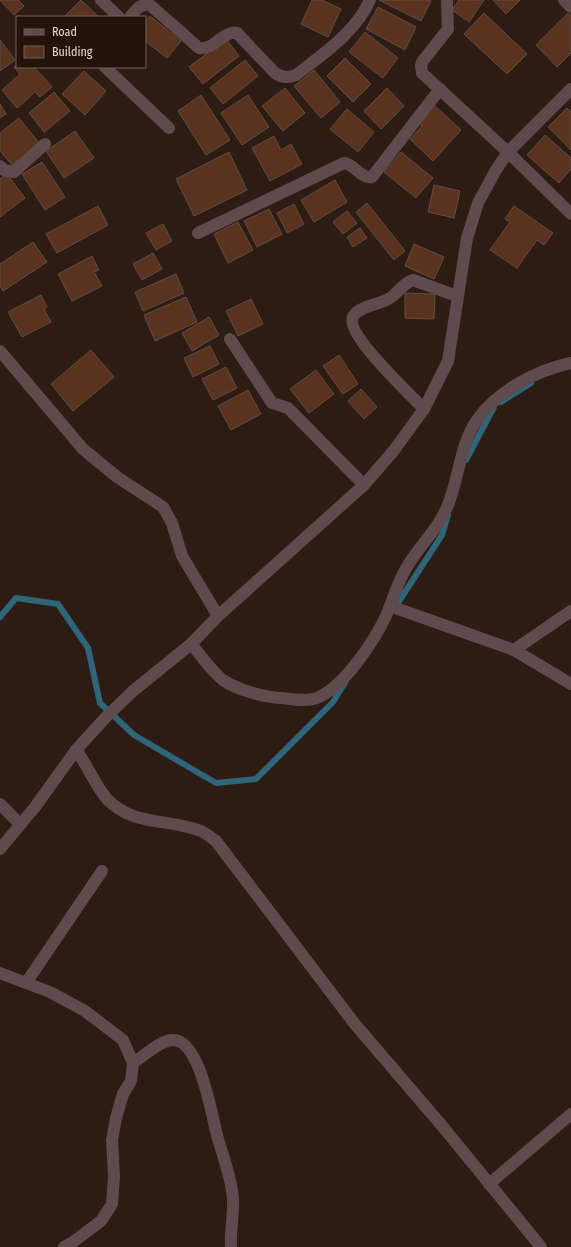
<svg xmlns="http://www.w3.org/2000/svg" width="571" height="1247" viewBox="0 0 571 1247" font-family="'Fira Sans Condensed',sans-serif">
	<rect width="100%" height="100%" fill="#2d1c14"/>
	<g fill="none" stroke-linecap="round" stroke-linejoin="round">
		<g stroke="#2f6579" stroke-width="6">
			<polyline points="501,402 531,383"/>
			<polyline points="466,460 494,407"/>
			<polyline points="394,609 442,535 448,515"/>
			<polyline points="0,617 16,598 58,604 88,648 100,703 134,735 216,783 256,779 333,702 346,681"/>
		</g>
	</g>
	<g fill="#5a331e" stroke="#604d43">
		<polygon points="0,0 18,0 24,6 14,15"/>
		<polygon points="81,0 99,17 64,17"/>
		<polygon points="312,0 322,0 341,9 328,37 301,24"/>
		<polygon points="379,0 428,0 431,1 421,21"/>
		<polygon points="459,0 484,0 469,22 452,10"/>
		<polygon points="493,0 520,0 506,14"/>
		<polygon points="378,7 416,27 405,50 366,29"/>
		<polygon points="484,13 527,54 507,74 464,34"/>
		<polygon points="568,13 571,16 571,53 557,67 536,45"/>
		<polygon points="150,16 181,41 167,58 145,41 145,22"/>
		<polygon points="365,32 398,58 383,78 349,52"/>
		<polygon points="226,39 239,56 203,84 189,67"/>
		<polygon points="0,40 15,60 0,71"/>
		<polygon points="345,58 371,84 353,102 327,76"/>
		<polygon points="245,60 258,76 223,104 210,88"/>
		<polygon points="17,64 17,67 34,67 52,87 40,97 35,92 17,108 2,90 20,74 14,67"/>
		<polygon points="314,70 340,102 321,118 294,86"/>
		<polygon points="84,71 106,91 85,115 62,94"/>
		<polygon points="285,88 305,113 283,131 262,106"/>
		<polygon points="387,88 404,106 381,129 364,111"/>
		<polygon points="54,92 70,111 44,132 29,113"/>
		<polygon points="201,95 230,140 206,155 178,111"/>
		<polygon points="248,95 269,127 242,145 221,113"/>
		<polygon points="0,104 6,114 0,118"/>
		<polygon points="434,105 461,130 433,161 410,139 422,126 418,122"/>
		<polygon points="567,108 571,112 571,150 548,127"/>
		<polygon points="347,109 374,132 358,152 330,129"/>
		<polygon points="19,118 39,143 12,165 0,151 0,133"/>
		<polygon points="75,131 94,158 64,178 46,151"/>
		<polygon points="545,135 571,158 571,169 559,183 527,155"/>
		<polygon points="274,136 281,150 291,144 302,164 270,181 252,148"/>
		<polygon points="229,152 247,190 194,216 176,179"/>
		<polygon points="401,152 433,178 416,198 384,172"/>
		<polygon points="42,162 65,197 45,210 22,174"/>
		<polygon points="7,174 25,198 0,217 0,179"/>
		<polygon points="335,180 347,202 314,222 301,200"/>
		<polygon points="434,185 460,191 454,218 428,212"/>
		<polygon points="367,203 405,251 394,260 356,212"/>
		<polygon points="294,204 304,224 287,233 277,213"/>
		<polygon points="98,206 108,225 57,253 46,234"/>
		<polygon points="514,206 553,233 544,245 537,240 517,268 490,250 510,222 505,219"/>
		<polygon points="269,209 282,234 257,247 244,221"/>
		<polygon points="347,211 357,223 343,234 333,222"/>
		<polygon points="238,222 253,250 228,263 214,234"/>
		<polygon points="163,224 172,241 156,250 146,233"/>
		<polygon points="360,228 367,238 353,247 347,237"/>
		<polygon points="33,242 47,262 3,291 0,286 0,264"/>
		<polygon points="414,244 444,257 434,279 405,266"/>
		<polygon points="153,253 162,269 142,280 133,264"/>
		<polygon points="92,256 99,270 94,272 102,286 72,301 58,274"/>
		<polygon points="176,274 184,293 143,311 135,292"/>
		<polygon points="405,293 435,294 434,319 405,318"/>
		<polygon points="41,295 47,307 44,309 51,322 22,337 8,312"/>
		<polygon points="186,297 197,322 155,341 144,315"/>
		<polygon points="251,299 263,324 238,336 226,311"/>
		<polygon points="209,317 219,335 192,351 182,333"/>
		<polygon points="210,346 219,364 193,377 184,358"/>
		<polygon points="91,350 114,377 73,411 51,384"/>
		<polygon points="339,355 358,384 343,394 323,366"/>
		<polygon points="226,367 237,388 213,400 202,379"/>
		<polygon points="316,370 334,394 309,413 290,389"/>
		<polygon points="361,389 377,407 364,419 348,401"/>
		<polygon points="248,390 261,414 231,430 218,406"/>
	</g>
	<g fill="none" stroke-linecap="round" stroke-linejoin="round">
		<g stroke="#5f4a4d" stroke-width="12">
			<polyline points="101,0 119,17"/>
			<polyline points="447,0 448,29 422,62 421,66 422,73 508,152 571,214"/>
			<polyline points="564,0 571,7"/>
			<path d="M130,17C136,10 140,3 150,5L199,48C215,50 222,31 237,33L275,73C282,78 289,78 296,75C324,53 355,33 370,0"/>
			<polyline points="105,67 169,128"/>
			<polyline points="0,166 4,170 14,172 45,144"/>
			<path d="M198,233L344,163C355,164 360,179 372,177L440,89"/>
			<polyline points="230,339 272,403 288,408 364,485"/>
			<polyline points="0,351 83,449 117,477 163,507 172,523 182,556 218,616"/>
			<path d="M424,409C412,396 341,331 354,315C362,305 379,305 390,298C398,293 403,283 413,280L457,296"/>
			<polyline points="390,606 514,650 571,684"/>
			<path d="M191,644C201,655 211,671 223,680C237,690 264,697 281,698C292,699 306,702 317,698C344,687 374,641 386,616C392,602 396,587 403,574C415,549 438,531 448,505C459,478 460,444 477,420C497,391 537,370 571,363"/>
			<polyline points="514,650 571,611"/>
			<path d="M76,750C87,764 96,787 107,799C134,827 168,818 201,831C206,833 211,838 216,841L354,1023L443,1127L541,1247"/>
			<polyline points="0,804 20,824"/>
			<polyline points="0,849 35,807 76,750 106,717 133,691 191,644 218,616 364,485 395,449 424,409 448,361 467,238 478,203 496,170 508,152 571,89"/>
			<polyline points="0,973 50,992 85,1011 123,1040 133,1063 131,1081 123,1094 116,1118 112,1140 114,1177 112,1204 101,1221 73,1242 64,1247"/>
			<polyline points="26,983 102,871"/>
			<path d="M133,1063C144,1056 160,1040 173,1040C201,1040 212,1119 218,1139C224,1159 231,1177 233,1198C234,1214 230,1231 231,1247"/>
			<polyline points="489,1184 571,1114"/>
		</g>
	</g>
	<rect x="16" y="16" width="130" height="52" fill="#23130b" stroke="#70615a"/>
	<rect x="24" y="29" width="20" height="6" fill="#5f4a4d" stroke="#70615a"/>
	<text x="52" y="36" font-size="12" fill="#e3d7d1">Road</text>
	<rect x="24" y="46" width="20" height="12" fill="#5a331e" stroke="#70615a"/>
	<text x="52" y="56" font-size="12" fill="#e3d7d1">Building</text>
</svg>
